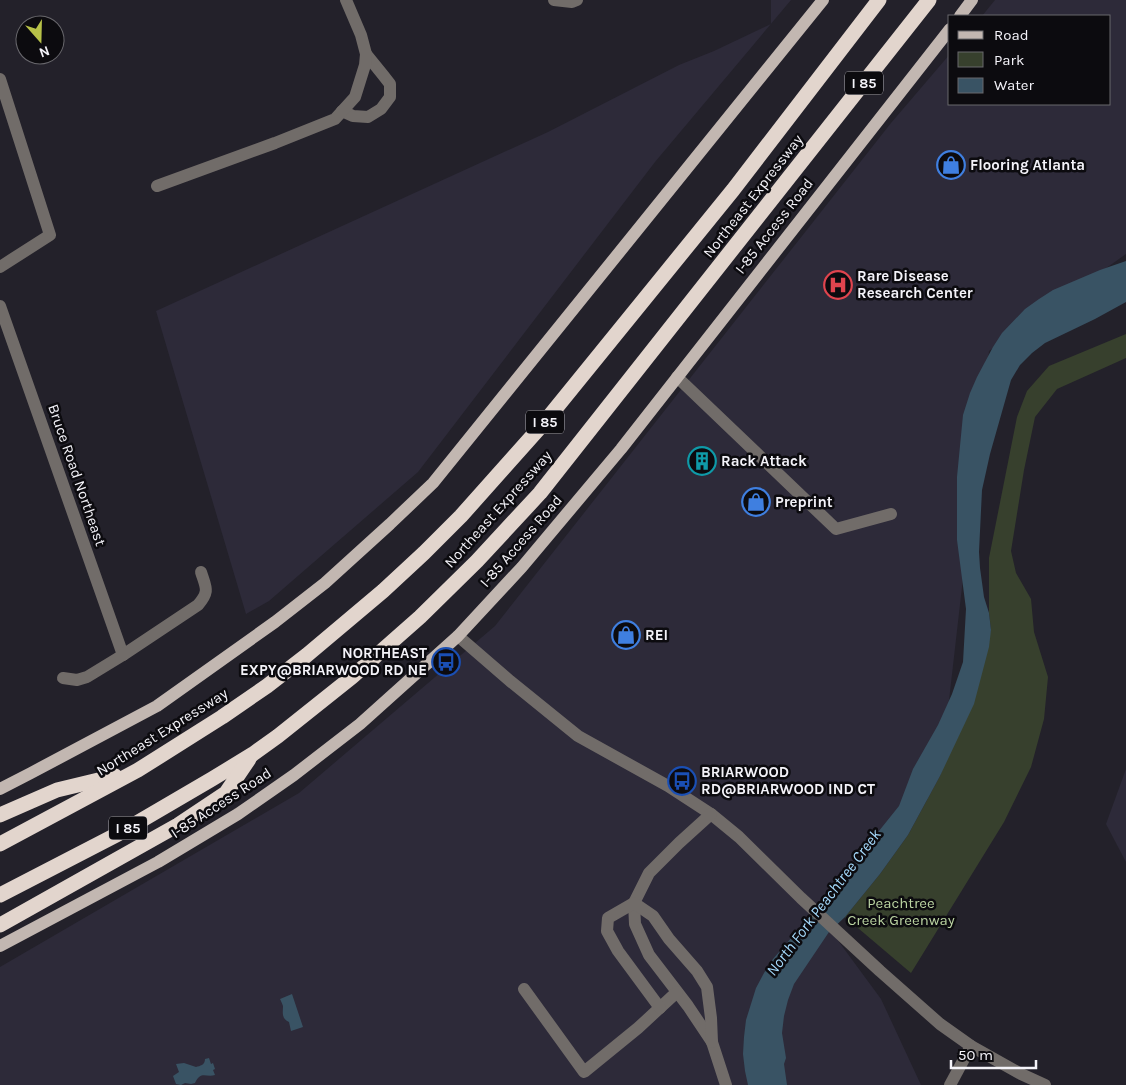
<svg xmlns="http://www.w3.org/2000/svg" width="1126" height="1085" viewBox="0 0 1126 1085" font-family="Karla,sans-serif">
	<rect width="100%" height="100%" fill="#23212a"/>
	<g fill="#2d2a39">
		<polygon points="771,0 791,0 655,162 418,472 269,601 246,614 156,311 548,132 679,65 714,51 771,24"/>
		<polygon points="995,0 1126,0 1126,254 989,351 939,788 814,908 881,999 921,1085 0,1085 0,967 299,793 495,626 891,123 950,54 950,104 1110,104 1110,16 982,16"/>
		<polygon points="1126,769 1126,862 1106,824"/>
	</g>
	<polygon fill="#37402d" points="1126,334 1126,358 1057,389 1035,417 1024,470 1011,551 1016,573 1031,599 1034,632 1048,677 1044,719 1031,767 1004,822 911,973 845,917 880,874 908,835 940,776 991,630 989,613 989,558 1017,417 1027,391 1049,366"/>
	<g fill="#395364">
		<polygon points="1126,261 1126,302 1095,319 1045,343 1032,353 1020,365 1011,380 990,454 982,490 979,552 980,568 984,597 989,613 991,630 989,647 974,704 940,776 908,835 880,874 845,917 829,932 794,984 788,1000 784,1016 782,1033 786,1058 784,1064 787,1085 748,1085 745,1071 743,1054 744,1037 746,1020 756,988 764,973 773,959 818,907 899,806 913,769 938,725 952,694 963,662 966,609 957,540 957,477 963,415 970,393 977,377 993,347 1002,333 1025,309 1039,299 1053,290 1100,270"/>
		<path d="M292,994L303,1027L291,1031L289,1022C281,1018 283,1013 283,1006C282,1003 281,1001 280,999Z"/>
		<path d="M209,1058L211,1064L213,1063L215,1069L213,1070L215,1075C206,1078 201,1070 195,1083L191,1084L185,1083L181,1085L176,1084L173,1076L179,1072L176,1064L184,1063L196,1067C200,1066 205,1065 205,1059Z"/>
	</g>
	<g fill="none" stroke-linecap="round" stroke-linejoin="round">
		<g stroke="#716c69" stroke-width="12">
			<polyline points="554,0 572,2 577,0"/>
			<polyline points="0,79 50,235 0,267"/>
			<polyline points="342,111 353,116 368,117 381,109 390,97 390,84 383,75 366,54"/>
			<polyline points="157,186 275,143 335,119 355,97 365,65 366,54 361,35 346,0"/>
			<polyline points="0,306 123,655"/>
			<polyline points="677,377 836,529 891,514"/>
			<polyline points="458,636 510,681 578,736 668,786 711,814 739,837 801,898 880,971 940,1024 971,1046 1021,1074 1045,1085"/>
			<path d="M63,678L77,680L87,677L123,655L198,605C210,591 206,588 201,572"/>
			<polyline points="711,814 679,843 649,873 634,903 635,924 649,955 688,1006 712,1042 726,1085"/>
			<polyline points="524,989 584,1072 638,1028 677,992"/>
			<polyline points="660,1008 618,951 607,931 608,918 634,903 653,916 669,939 697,971 707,987 711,1018 712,1042"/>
			<polyline points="950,1085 971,1046"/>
		</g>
		<g stroke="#c2b7b1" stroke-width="12">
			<polyline points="960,16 972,0"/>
			<polyline points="0,789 31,773 157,706 275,622 325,583 390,524 433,483 823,0"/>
			<polyline points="0,946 158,862 238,814 294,775 360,724 458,636 522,567 621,449 950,29"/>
		</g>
		<g stroke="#e2d5cd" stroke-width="15">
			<polyline points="0,815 57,790 115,776"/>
			<polyline points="0,844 138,770 222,717 267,686 307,655 383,591 424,553 461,516 543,424 733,190 879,0"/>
			<polyline points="0,895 118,834 212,779 253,754 278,736 352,677 420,617 477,561 540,493 929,0"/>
			<polyline points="0,925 178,825 226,793 249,759"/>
		</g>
	</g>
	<defs>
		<symbol id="shop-ring" viewBox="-11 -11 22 22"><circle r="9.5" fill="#0c0b0f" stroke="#3f7fe0" stroke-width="1.5"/><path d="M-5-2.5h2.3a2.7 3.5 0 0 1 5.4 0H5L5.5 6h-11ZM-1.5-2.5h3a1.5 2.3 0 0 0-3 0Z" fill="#3f7fe0"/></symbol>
		<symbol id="hospital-ring" viewBox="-11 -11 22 22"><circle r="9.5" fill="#0c0b0f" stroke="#e0444e" stroke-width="1.5"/><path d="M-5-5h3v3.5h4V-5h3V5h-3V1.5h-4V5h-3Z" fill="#e0444e"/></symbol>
		<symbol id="building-ring" viewBox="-11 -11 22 22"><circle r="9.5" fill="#0c0b0f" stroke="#0f9aa8" stroke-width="1.5"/><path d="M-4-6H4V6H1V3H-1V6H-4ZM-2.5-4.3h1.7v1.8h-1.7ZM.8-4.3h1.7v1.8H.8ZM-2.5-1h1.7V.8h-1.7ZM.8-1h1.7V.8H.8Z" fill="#0f9aa8"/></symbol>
		<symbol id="bus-ring" viewBox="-11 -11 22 22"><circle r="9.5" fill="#0c0b0f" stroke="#1a4fb4" stroke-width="1.5"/><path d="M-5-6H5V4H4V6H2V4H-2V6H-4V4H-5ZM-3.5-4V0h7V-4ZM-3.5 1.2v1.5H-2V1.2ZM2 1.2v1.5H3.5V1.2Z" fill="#1a4fb4"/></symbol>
	</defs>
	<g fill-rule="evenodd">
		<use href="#shop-ring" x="935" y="149" width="32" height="32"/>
		<use href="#hospital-ring" x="822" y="269" width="32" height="32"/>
		<use href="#building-ring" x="686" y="445" width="32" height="32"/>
		<use href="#shop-ring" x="740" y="486" width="32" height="32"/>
		<use href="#shop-ring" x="610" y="619" width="32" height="32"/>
		<use href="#bus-ring" x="430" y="646" width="32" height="32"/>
		<use href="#bus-ring" x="666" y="765" width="32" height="32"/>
	</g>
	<g text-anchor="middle" stroke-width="5" stroke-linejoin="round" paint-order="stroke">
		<g fill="#0c0b0f" stroke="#aeadb3" stroke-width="1">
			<rect x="845" y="71.5" width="38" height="23" rx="4"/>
			<rect x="526" y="410.5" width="38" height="23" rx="4"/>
			<rect x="109" y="816.5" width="38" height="23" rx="4"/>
		</g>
		<g font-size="14" font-weight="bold" fill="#f4f3f9">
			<text x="864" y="88">I 85</text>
			<text x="545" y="427">I 85</text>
			<text x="128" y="833">I 85</text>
		</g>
		<g font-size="15" font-weight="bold" fill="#f4f3f9" stroke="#0c0b0f" text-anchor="start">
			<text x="970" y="170">Flooring Atlanta</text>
			<text x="857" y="281">Rare Disease<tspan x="857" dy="17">Research Center</tspan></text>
			<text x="721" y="466">Rack Attack</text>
			<text x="775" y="507">Preprint</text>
			<text x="645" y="640">REI</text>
			<text x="427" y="658" text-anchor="end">NORTHEAST<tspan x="427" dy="17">EXPY@BRIARWOOD RD NE</tspan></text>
			<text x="701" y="777">BRIARWOOD<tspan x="701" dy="17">RD@BRIARWOOD IND CT</tspan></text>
		</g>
		<g font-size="15" fill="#f4f3f9" stroke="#0c0b0f">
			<text transform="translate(753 196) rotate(-52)" y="5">Northeast Expressway</text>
			<text transform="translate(774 226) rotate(-52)" y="5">I-85 Access Road</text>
			<text transform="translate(77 475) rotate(71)" y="5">Bruce Road Northeast</text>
			<text transform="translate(498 509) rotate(-48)" y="5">Northeast Expressway</text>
			<text transform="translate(521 541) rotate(-49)" y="5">I-85 Access Road</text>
			<text transform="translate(162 732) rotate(-32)" y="5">Northeast Expressway</text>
			<text transform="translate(221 803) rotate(-33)" y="5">I-85 Access Road</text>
		</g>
		<g font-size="15" fill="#bbd4a2" stroke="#0c0b0f">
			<text x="901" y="908">Peachtree<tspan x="901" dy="17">Creek Greenway</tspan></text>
		</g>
		<g font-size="16" font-style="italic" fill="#a5dafc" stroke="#0c0b0f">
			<text transform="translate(823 902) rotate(-53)" y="6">North Fork Peachtree Creek</text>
		</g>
	</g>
	<rect x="948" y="15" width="162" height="90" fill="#0c0b0f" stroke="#69686d"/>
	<rect x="958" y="31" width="25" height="8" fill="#c2b7b1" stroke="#69686d"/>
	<text x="994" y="40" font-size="15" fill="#f4f3f9">Road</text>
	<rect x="958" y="52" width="25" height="15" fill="#37402d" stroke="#69686d"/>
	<text x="994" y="65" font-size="15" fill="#f4f3f9">Park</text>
	<rect x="958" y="78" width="25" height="15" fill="#395364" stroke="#69686d"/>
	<text x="994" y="90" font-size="15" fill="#f4f3f9">Water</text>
	<g transform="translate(40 40) rotate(160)"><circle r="24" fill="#0c0b0f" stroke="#69686d"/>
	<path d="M0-4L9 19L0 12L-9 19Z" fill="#b7c148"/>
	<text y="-8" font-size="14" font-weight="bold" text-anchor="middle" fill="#f4f3f9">N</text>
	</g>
	<path d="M951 1060v8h85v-8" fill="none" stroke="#f4f3f9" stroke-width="2.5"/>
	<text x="958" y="1060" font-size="15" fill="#f4f3f9" stroke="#0c0b0f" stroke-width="4" paint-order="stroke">50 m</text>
</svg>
